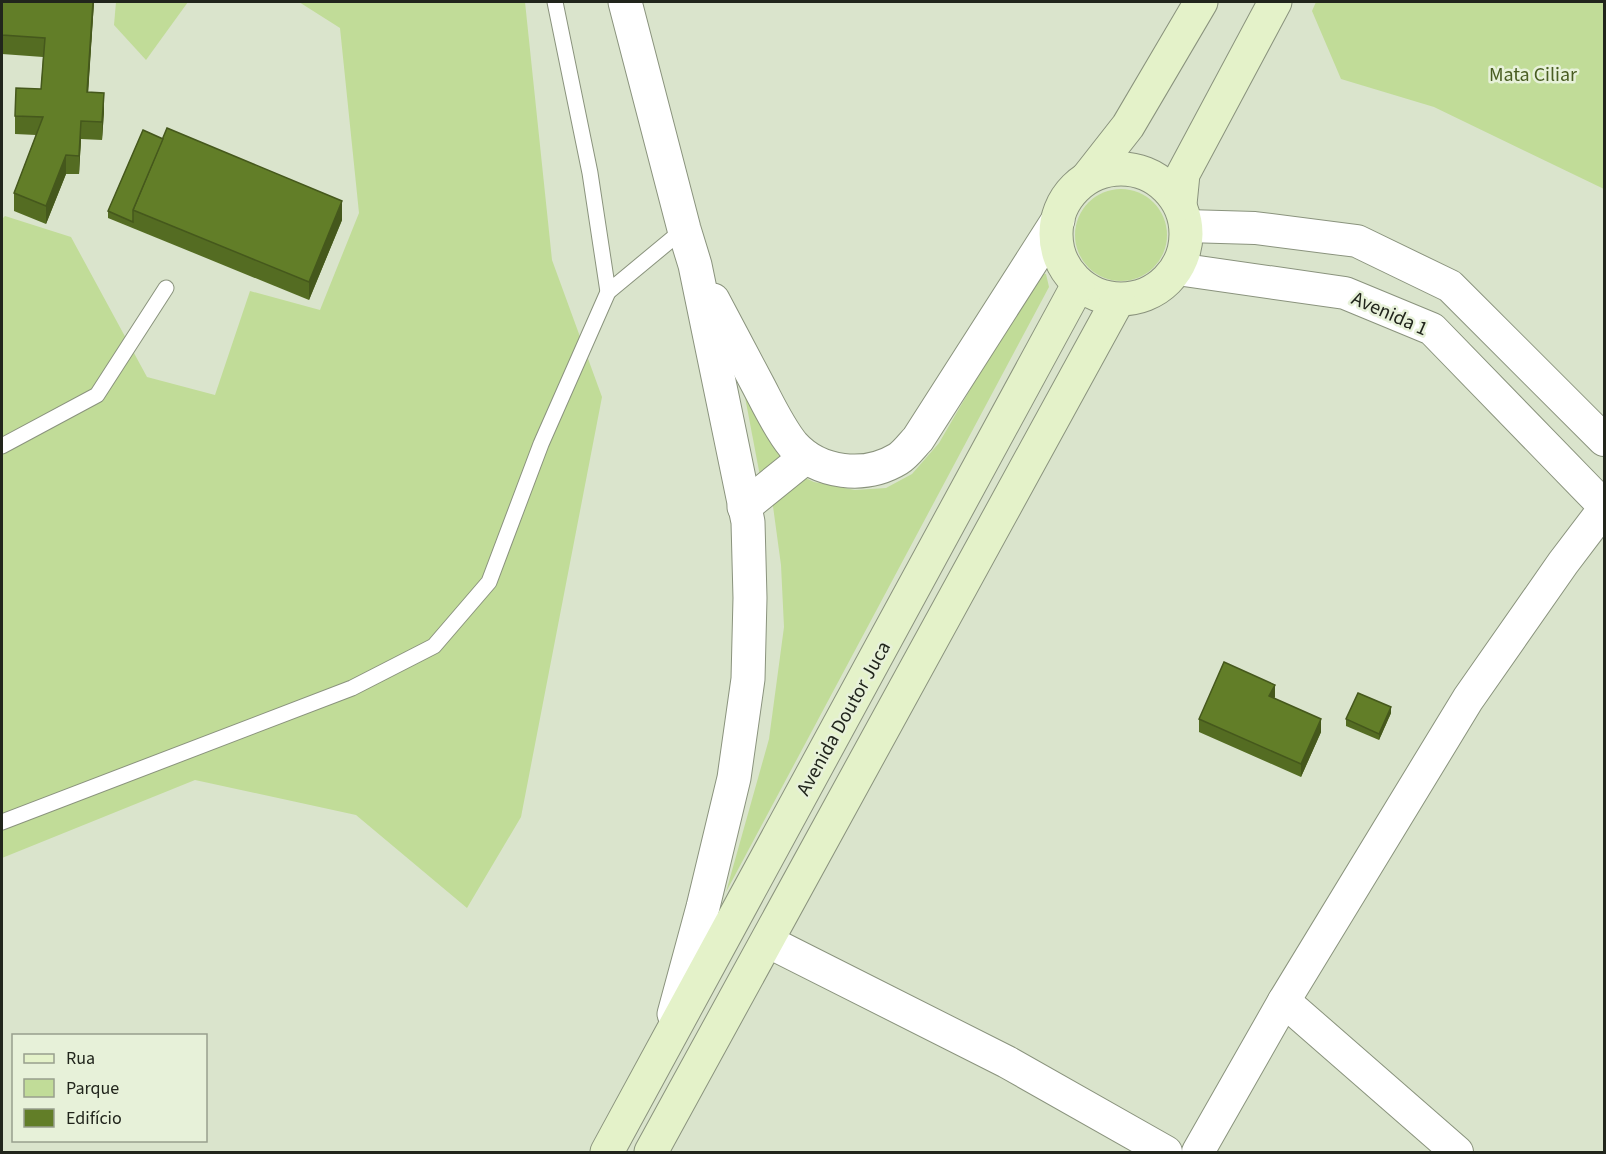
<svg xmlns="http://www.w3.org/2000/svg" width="1606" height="1154" viewBox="0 0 1606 1154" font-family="'Source Sans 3',sans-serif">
	<rect width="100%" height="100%" fill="#dae4cc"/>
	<g fill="#c1dc98">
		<polygon points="116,2 188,2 146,60 114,25"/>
		<polygon points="299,2 525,2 552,260 602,397 521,817 467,908 356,815 195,780 2,858 2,219 5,216 71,237 147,377 215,395 250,291 320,310 359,213 340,28"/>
		<polygon points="1316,2 1604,2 1604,189 1434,107 1341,79 1312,11"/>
		<circle cx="1121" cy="235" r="46"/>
		<polygon points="1038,273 1046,274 1049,287 726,892 769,739 784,627 781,565 772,499 801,476 814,482 855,490 886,488 912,474 939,443"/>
		<polygon points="745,397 782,456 760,476"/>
	</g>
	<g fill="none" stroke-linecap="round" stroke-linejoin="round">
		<defs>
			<g id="service">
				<polyline points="555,2 590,173 608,292 684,229"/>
				<polyline points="2,446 97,395 166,288"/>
				<polyline points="2,822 352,688 434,646 489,582 541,444 608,292"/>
			</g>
			<g id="minor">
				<polyline points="1187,226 1255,228 1357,241 1450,286 1604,440"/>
				<polyline points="1177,269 1345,293 1432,329 1604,506"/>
				<polyline points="767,941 1007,1062 1166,1152"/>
				<polyline points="1284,1001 1457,1152"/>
				<polyline points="1198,1152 1284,1001 1468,699 1563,563 1604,509"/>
			</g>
			<g id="tertiary">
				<polyline points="625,2 684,229 695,265 748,522 750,598 748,679 734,778 703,907 674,1014"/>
				<path d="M713,300C728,328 743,357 758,385C768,404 779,428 793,445C819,474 865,479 898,459C906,454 912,445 918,439L1058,220"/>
				<polyline points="744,507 806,457"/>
			</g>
			<g id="secondary">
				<circle cx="1121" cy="234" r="65"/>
				<polyline points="1088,177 1128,126 1201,2"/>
				<polyline points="1180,204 1183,174 1275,2"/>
				<polyline points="607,1152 1078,285"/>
				<polyline points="651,1152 1118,300"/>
			</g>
		</defs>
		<use href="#service" stroke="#8a937d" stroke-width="17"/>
		<use href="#minor" stroke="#8a937d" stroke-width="34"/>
		<use href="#tertiary" stroke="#8a937d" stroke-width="35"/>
		<use href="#secondary" stroke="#8a937d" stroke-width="35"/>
		<use href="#service" stroke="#fff" stroke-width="15"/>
		<use href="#minor" stroke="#fff" stroke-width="32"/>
		<use href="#tertiary" stroke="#fff" stroke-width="33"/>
		<use href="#secondary" stroke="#e4f2c9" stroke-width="33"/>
	</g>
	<g fill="#546c22">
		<polygon points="2,2 94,2 88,92 104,111 102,140 81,139 79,174 66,174 46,224 14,211 14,193 36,135 15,134 15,116 41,89 43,57 2,54"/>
		<polygon points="143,130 342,220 309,300 108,218 108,211"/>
		<polygon points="1275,697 1274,698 1321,732 1301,777 1199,732 1199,719"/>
		<polygon points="1391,713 1379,740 1346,726 1346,719"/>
	</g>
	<g fill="#45581c">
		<polygon points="93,2 94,2 87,110 87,92"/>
		<polygon points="104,93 104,111 102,140 102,122"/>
		<polygon points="81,121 81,139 79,174 79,156"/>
		<polygon points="66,155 66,174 46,224 46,206"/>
		<polygon points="342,201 342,220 309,300 309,282"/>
		<polygon points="1275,685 1275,697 1269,708 1269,696"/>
		<polygon points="1391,707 1391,713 1379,740 1379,734"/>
		<polygon points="1321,719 1321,732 1301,777 1301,764"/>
	</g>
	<g fill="#627e28" stroke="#45581c" stroke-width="1.5">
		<polygon points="2,2 93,2 87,92 104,93 102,122 81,121 79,156 66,155 46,206 14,193 43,117 15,116 16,88 41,89 45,38 2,35"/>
		<polygon points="167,128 342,201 309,282 133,210"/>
		<polygon points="143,130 163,139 133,210 133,222 108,211"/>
		<polygon points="1224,662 1275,685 1269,696 1321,719 1301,764 1199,719"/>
		<polygon points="1358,693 1391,707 1379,734 1346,719"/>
	</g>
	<g text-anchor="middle" stroke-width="5" stroke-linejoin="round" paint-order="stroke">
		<g font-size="20" fill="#495d22" stroke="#e7f1d9">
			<text x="1533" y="81">Mata Ciliar</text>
		</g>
		<g font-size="20" fill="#21251c" stroke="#e7f1d9">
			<text transform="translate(1390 313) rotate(24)" y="7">Avenida 1</text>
			<text transform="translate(843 718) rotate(-61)" y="7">Avenida Doutor Juca</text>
		</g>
	</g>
	<rect width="1606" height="1154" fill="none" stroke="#21251c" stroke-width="6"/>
	<rect x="12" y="1034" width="195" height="108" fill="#e7f1d9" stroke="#989f8d" stroke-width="1.5"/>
	<rect x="24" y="1054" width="30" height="9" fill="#e4f2c9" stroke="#989f8d" stroke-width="1.5"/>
	<text x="66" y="1064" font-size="18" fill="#21251c">Rua</text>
	<rect x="24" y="1079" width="30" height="18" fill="#c1dc98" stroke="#989f8d" stroke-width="1.5"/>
	<text x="66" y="1094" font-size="18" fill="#21251c">Parque</text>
	<rect x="24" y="1109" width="30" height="18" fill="#627e28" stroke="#989f8d" stroke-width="1.5"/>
	<text x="66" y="1124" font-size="18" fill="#21251c">Edifício</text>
</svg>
